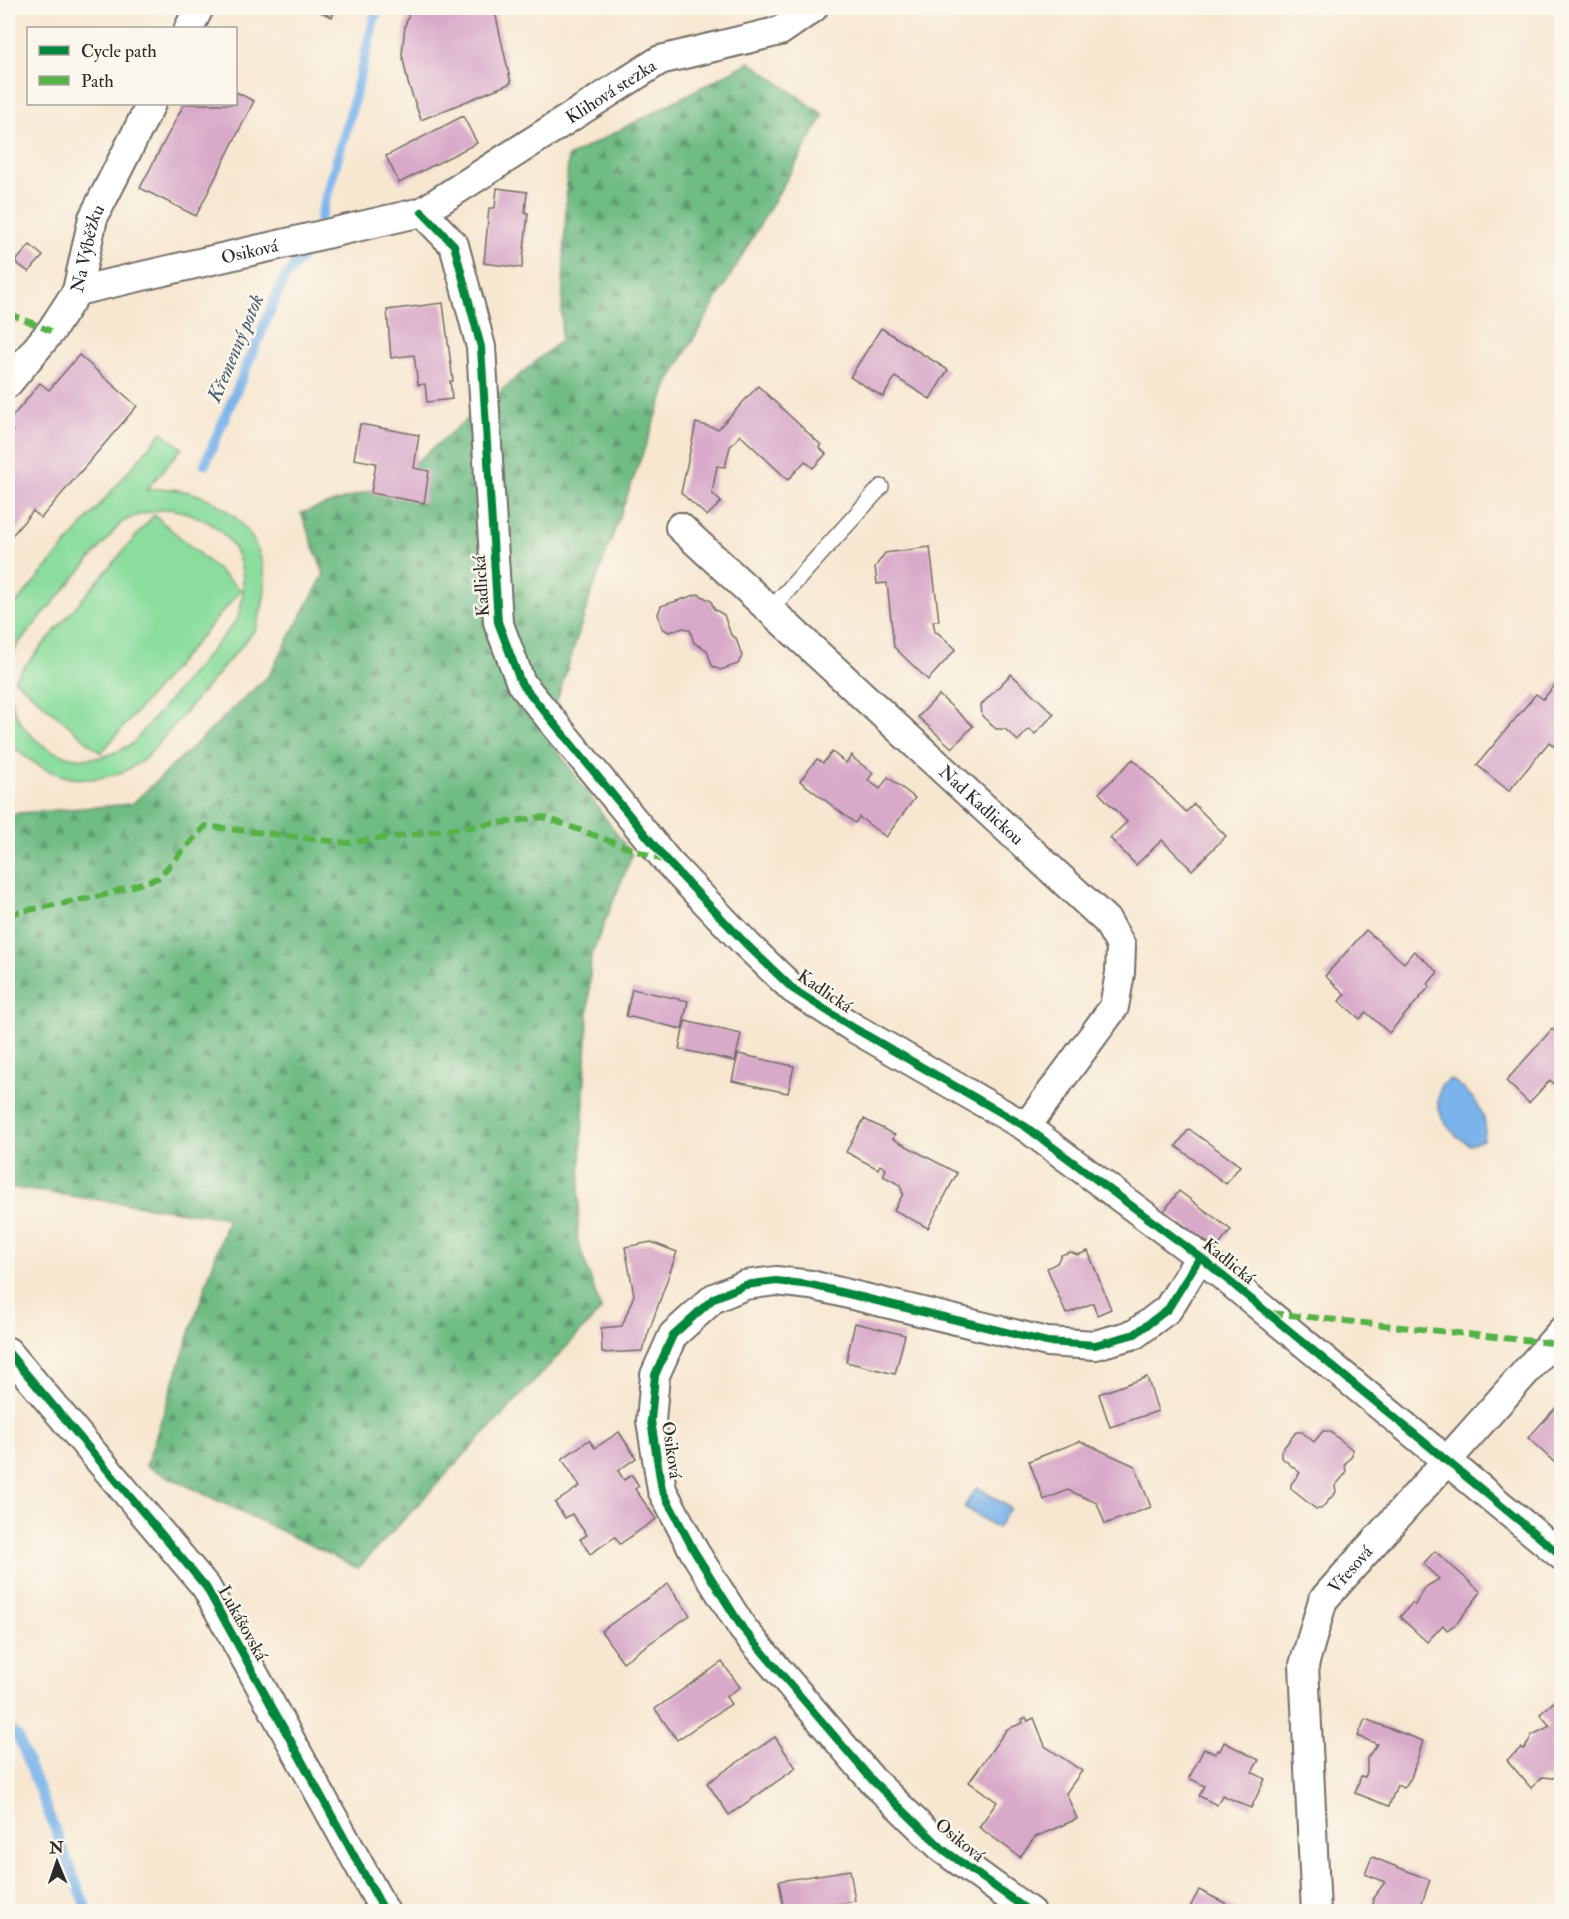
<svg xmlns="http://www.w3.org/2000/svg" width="1569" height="1919" viewBox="0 0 1569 1919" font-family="'IM FELL Double Pica',serif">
	<defs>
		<pattern id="forest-firs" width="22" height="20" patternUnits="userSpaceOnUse" patternTransform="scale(1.5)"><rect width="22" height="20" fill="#70bc85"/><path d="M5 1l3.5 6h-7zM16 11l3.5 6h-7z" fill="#5c996d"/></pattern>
	</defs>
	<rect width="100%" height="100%" fill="#fbf7ec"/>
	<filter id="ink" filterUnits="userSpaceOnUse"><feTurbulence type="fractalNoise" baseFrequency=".0167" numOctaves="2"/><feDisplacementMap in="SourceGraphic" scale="12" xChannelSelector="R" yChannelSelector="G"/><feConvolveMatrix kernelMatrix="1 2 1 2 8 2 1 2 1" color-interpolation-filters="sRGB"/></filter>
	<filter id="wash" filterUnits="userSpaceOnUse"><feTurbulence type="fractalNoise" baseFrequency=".008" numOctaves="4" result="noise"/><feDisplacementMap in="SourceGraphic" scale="24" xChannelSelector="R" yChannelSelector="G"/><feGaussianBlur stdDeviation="1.35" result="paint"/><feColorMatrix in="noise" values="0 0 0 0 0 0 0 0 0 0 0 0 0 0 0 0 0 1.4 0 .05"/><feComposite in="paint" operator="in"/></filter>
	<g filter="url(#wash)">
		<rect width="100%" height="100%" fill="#f7e7d1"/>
		<polygon fill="url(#forest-firs)" stroke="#4e7458" stroke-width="1.5" points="750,62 824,115 669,381 588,603 546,735 632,855 591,956 577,1239 601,1310 358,1568 146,1466 228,1218 8,1187 8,814 132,804 269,675 324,574 301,513 390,484 561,340 568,157"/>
		<g fill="#8bdd9e" stroke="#5b8464" stroke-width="1.5" fill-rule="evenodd">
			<path d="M162,432L182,448L146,490C202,481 261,520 265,580C266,598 261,614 255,630L146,758C138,763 130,769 122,772C77,789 39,773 8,741V613ZM171,509C230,520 256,562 237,620L133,743C121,750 109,757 94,758C48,763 9,726 8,681C8,668 13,656 17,645L122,522C138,514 152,510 171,509Z"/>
			<polygon points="154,515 241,590 101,753 14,679"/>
		</g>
		<g fill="#7ab4eb" stroke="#52708b" stroke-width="1.5">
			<path d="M1451,1079C1471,1093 1492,1115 1483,1140L1470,1145C1454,1136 1441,1123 1438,1104C1438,1098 1440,1091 1441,1085Z"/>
			<polygon points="977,1487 1010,1508 997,1528 964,1507"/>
		</g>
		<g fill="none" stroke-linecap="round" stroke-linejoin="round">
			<g stroke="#7ab4eb" stroke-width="10">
				<polyline points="320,219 350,115 377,8"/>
				<polyline points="205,464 284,279 306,252"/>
				<polyline points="8,1728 18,1737 88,1912"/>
			</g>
		</g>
		<g id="blocks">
			<g fill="#d8a9c9">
				<polygon points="311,8 336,8 332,17"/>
				<polygon points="411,8 494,8 511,83 421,120 408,83 402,54 405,26"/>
				<polygon points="236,92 254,101 196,216 140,188 184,104 236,104"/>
				<polygon points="463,116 477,143 399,183 386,156"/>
				<polygon points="497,188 527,192 525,213 528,213 522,268 484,263 489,208 495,208"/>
				<polygon points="30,245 43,256 29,272 15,262"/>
				<polygon points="443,303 453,381 450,381 452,399 427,402 425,384 418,385 414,355 391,358 387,310"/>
				<polygon points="881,328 948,370 930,399 895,377 883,397 850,377"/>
				<polygon points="79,355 137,406 41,518 33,511 8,540 8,438 13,431 8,427 8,422 40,383 49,390"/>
				<polygon points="758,386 821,445 819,447 826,454 813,468 805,461 788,480 740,435 730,447 725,467 717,466 712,493 721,502 707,516 681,493 696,423 718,429"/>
				<polygon points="360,424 419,435 414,468 429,471 424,503 371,493 376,463 354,459"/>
				<polygon points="930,547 939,621 933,621 935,632 938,633 956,649 928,680 894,647 887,583 877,584 875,567 885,553"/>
				<polygon points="698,594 711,601 714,609 724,615 731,635 736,638 742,656 738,664 720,670 712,666 707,650 694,643 690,630 684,628 669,632 662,628 658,614 661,606"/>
				<polygon points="1011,674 1054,714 1035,734 1029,729 1018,741 1005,729 996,729 982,716 981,705"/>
				<polygon points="1562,677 1562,753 1549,742 1509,791 1477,765 1536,694 1543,699"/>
				<polygon points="939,695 973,726 952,748 918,717"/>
				<polygon points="832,752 846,763 852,755 853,758 873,773 868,780 880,789 888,777 915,798 886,837 859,817 855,823 800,781 817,759 823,763"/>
				<polygon points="1133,759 1186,812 1194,804 1226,836 1192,870 1162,840 1136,865 1110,838 1127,822 1099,793"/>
				<polygon points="1366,930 1404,963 1414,951 1438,972 1428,984 1430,986 1389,1033 1366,1012 1360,1019 1339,1001 1345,994 1325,976"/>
				<polygon points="632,989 688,1001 682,1029 626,1016"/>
				<polygon points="685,1021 741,1034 735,1061 679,1049"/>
				<polygon points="1552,1029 1562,1037 1562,1091 1550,1080 1529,1103 1506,1081"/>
				<polygon points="738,1054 794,1066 788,1093 732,1081"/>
				<polygon points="864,1119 895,1135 893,1139 957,1173 928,1228 894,1210 903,1194 900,1185 883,1176 886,1169 880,1165 878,1169 846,1152"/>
				<polygon points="1189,1129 1240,1166 1226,1184 1176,1146"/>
				<polygon points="1179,1191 1231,1230 1216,1249 1164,1211"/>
				<polygon points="651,1242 677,1252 642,1351 602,1353 601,1328 622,1326 634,1295 625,1247"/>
				<polygon points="1088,1251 1111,1309 1097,1315 1093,1303 1066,1314 1047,1268 1057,1263 1061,1255 1070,1252 1078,1255"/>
				<polygon points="855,1323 905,1335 895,1374 846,1362"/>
				<polygon points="1147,1377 1158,1411 1110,1427 1099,1394"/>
				<polygon points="1562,1401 1562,1458 1556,1464 1528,1438"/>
				<polygon points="1323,1431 1329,1431 1352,1449 1352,1455 1345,1464 1346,1473 1335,1486 1336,1492 1321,1509 1316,1509 1291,1489 1291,1484 1300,1473 1281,1457 1281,1451 1296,1432 1302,1432 1314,1442"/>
				<polygon points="619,1432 636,1458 618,1471 624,1480 632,1475 639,1486 635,1489 656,1519 620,1544 615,1537 590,1554 580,1539 587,1535 572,1514 565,1518 555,1503 580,1486 562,1459 589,1440 595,1448"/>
				<polygon points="1080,1441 1135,1466 1151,1507 1105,1524 1097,1503 1068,1490 1044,1500 1029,1461"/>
				<polygon points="1435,1551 1481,1592 1457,1623 1447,1630 1443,1625 1427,1642 1400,1617 1412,1603 1415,1605 1424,1588 1439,1579 1423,1564"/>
				<polygon points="668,1584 690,1615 623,1662 601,1631"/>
				<polygon points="722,1662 740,1687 726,1697 731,1704 677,1740 655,1709"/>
				<polygon points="1562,1695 1562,1773 1553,1778 1543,1777 1531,1788 1507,1760 1521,1748 1523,1749 1526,1746 1532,1735 1550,1726 1540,1714"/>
				<polygon points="1026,1718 1028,1721 1034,1718 1045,1746 1082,1771 1066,1793 1077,1819 1035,1837 1020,1857 979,1827 997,1802 969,1782 1007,1729 1023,1723 1022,1719"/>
				<polygon points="1365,1719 1423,1741 1411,1778 1404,1788 1397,1785 1389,1806 1355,1793 1361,1776 1365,1777 1367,1772 1367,1758 1377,1744 1358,1736"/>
				<polygon points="775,1737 796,1768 729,1815 707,1783"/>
				<polygon points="1224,1742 1259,1760 1252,1772 1265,1779 1251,1808 1222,1795 1217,1805 1199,1796 1205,1786 1189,1778 1204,1749 1216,1754 1218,1750 1220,1751"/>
				<polygon points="1372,1857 1430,1880 1419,1911 1374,1911 1373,1898 1385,1882 1365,1874"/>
				<polygon points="850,1870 855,1901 832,1905 833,1911 784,1911 779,1881"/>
				<polygon points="1199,1890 1241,1911 1188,1911"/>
			</g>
		</g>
	</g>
	<g filter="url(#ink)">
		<use href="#blocks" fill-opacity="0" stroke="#726d65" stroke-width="1.5"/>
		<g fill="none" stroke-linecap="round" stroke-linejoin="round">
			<defs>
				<polyline id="lane" points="770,610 881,487"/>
				<g id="street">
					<polyline points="189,28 199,8"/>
					<polyline points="422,212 454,245 481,347 498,622 521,683 668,862 747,945 793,989 854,1028 1026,1127 1200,1257 1562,1556"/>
					<path id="s1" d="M77,291L422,212L660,60L780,31L813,8"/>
					<path id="s2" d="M8,383L51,331L77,291L93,218L151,104"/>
					<path id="s3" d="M680,527L1107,921L1121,946L1120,973L1114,1007L1026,1127"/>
					<polyline points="8,1352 206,1587 385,1912"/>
					<polyline points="1030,1912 944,1850 872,1780 743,1629 694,1551 662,1490 651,1421 655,1375 673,1335 714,1298 745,1285 776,1281 811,1285 1047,1342 1095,1345 1135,1334 1168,1309 1200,1257"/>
					<path id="s4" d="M1316,1912L1304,1665L1323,1600L1562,1331"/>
				</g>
			</defs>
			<use href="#lane" stroke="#726d65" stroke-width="18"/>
			<use href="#street" stroke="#726d65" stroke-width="32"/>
			<use href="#lane" stroke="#fff" stroke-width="15"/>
			<use href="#street" stroke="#fff" stroke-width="28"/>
			<g stroke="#56b246" stroke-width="6" stroke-dasharray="12 6" stroke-linecap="butt">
				<polyline points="8,313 51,331"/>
				<polyline points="8,914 101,896 158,878 205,826 347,843 544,817 665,861"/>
				<polyline points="1271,1313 1551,1343"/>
			</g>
			<defs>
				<g id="cycleway">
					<polyline points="422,212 454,245 481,347 498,622 521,683 668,862 747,945 793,989 854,1028 1026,1127 1200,1257 1562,1556"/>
					<polyline points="8,1352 206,1587 385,1912"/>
					<polyline points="1030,1912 944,1850 872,1780 743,1629 694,1551 662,1490 651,1421 655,1375 673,1335 714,1298 745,1285 776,1281 811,1285 1047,1342 1095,1345 1135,1334 1168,1309 1200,1257"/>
				</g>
			</defs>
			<use href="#cycleway" stroke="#fbf7ec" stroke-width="11"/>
			<use href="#cycleway" stroke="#00873e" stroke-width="8"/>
		</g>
	</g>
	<g text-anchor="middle" stroke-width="5" stroke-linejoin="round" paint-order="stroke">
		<g font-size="18" fill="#2b2b2b" stroke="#fbf7ec">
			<text dy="6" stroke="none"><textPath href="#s1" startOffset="578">Klihová stezka</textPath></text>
			<text dy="6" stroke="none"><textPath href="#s2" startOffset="159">Na Výběžku</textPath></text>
			<text dy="6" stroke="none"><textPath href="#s1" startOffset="177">Osiková</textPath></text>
			<text transform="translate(481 586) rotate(-94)" y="6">Kadlická</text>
			<text dy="6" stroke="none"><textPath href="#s3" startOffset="410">Nad Kadlickou</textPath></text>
			<text transform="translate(825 991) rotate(34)" y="6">Kadlická</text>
			<text transform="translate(1229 1261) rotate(39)" y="6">Kadlická</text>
			<text transform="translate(672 1450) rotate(82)" y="6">Osiková</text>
			<text dy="6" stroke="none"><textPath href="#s4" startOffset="356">Vřesová</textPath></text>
			<text transform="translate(243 1623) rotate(61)" y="6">Lukášovská</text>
			<text transform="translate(960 1840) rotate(39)" y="6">Osiková</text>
		</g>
		<g font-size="20" font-style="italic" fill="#475b6e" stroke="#fbf7ec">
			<text transform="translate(235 348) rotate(-67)" y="7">Křemenný potok</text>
		</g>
	</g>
	<rect width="1569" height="1919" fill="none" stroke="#fbf7ec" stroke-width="30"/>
	<rect x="27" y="27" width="210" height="78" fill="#fbf7ec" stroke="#a8a59f" stroke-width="1.5"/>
	<rect x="39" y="46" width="30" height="9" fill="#00873e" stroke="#a8a59f" stroke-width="1.5"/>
	<text x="81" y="57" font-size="18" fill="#2b2b2b">Cycle path</text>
	<rect x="39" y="76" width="30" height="9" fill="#56b246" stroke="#a8a59f" stroke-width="1.5"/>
	<text x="81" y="87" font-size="18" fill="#2b2b2b">Path</text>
	<g transform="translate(57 1862) rotate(358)" stroke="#fbf7ec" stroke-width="4.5" paint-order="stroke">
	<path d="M0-4.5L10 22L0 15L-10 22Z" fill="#2b2b2b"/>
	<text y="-9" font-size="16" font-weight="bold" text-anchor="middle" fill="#2b2b2b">N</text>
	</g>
</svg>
